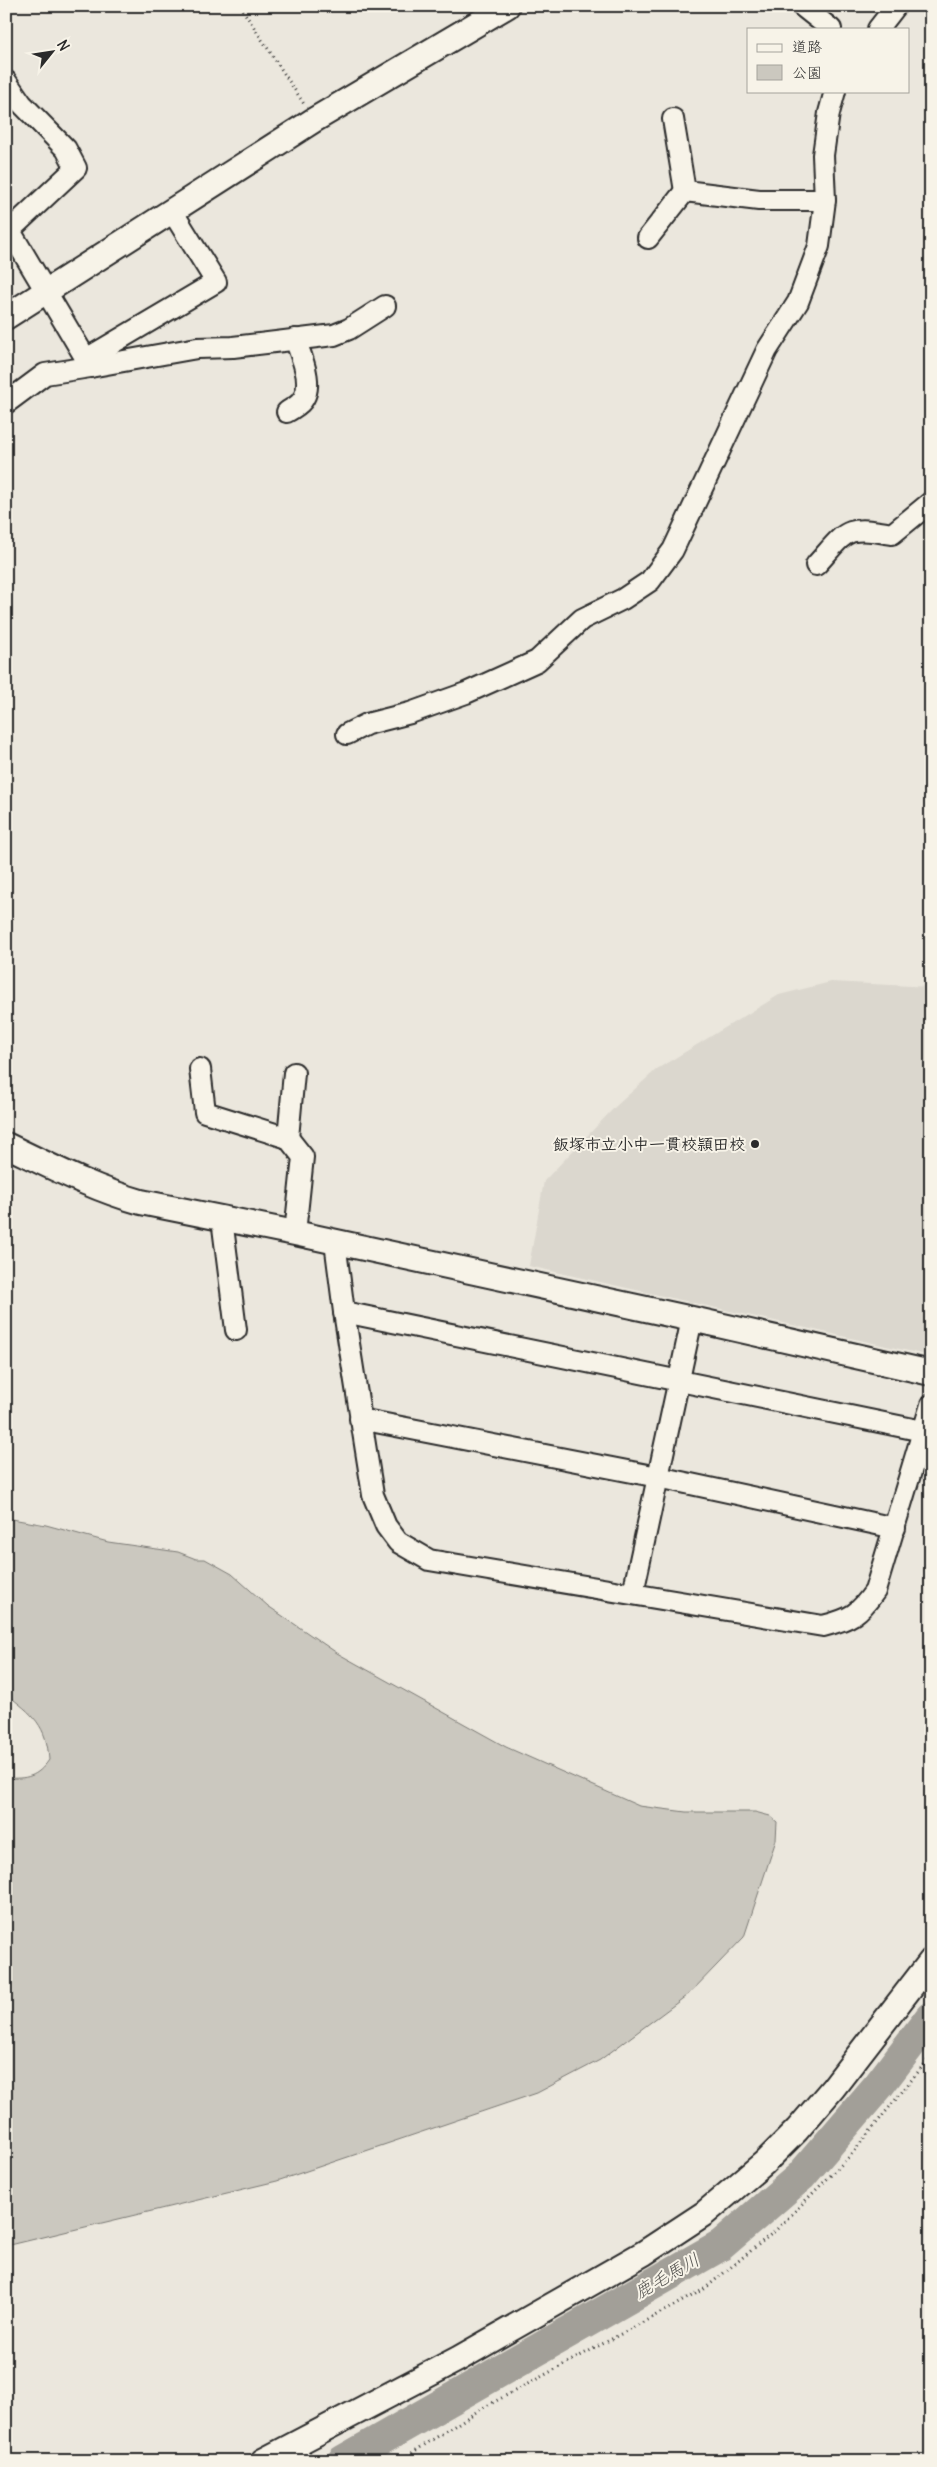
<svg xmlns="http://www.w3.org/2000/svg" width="937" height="2467" viewBox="0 0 937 2467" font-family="Delius,'Klee One',sans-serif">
	<rect width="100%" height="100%" fill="#ebe7dd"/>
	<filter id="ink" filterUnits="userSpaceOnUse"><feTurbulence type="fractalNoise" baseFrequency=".02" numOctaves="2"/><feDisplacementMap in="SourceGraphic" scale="10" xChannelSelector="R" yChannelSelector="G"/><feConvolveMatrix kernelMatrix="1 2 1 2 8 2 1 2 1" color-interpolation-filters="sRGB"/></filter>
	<g filter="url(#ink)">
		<polygon fill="#dbd7ce" points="831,982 931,987 931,1356 529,1266 544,1181 615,1107 657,1069 779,995"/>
		<path fill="#cbc8bf" stroke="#7b7a75" d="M6,1518L46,1525L108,1542L178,1552L196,1559H205L232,1574L268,1606L337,1653L506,1747L639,1806L686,1812H755L770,1816L777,1822L776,1840L744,1937L690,1993L600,2060L537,2093L277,2181L6,2246V1778C27,1779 37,1777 49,1760C47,1726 33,1714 6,1694Z"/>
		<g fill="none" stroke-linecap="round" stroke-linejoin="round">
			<polyline stroke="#a29f98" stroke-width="32" points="343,2461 721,2245 801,2176 879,2085 931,2017"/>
			<defs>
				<g id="minor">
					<polyline points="802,6 831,29"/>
					<polyline points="878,29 896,6"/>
					<polyline points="6,81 22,104 66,149 76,168 10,230"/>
					<polyline points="673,119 685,191 759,200 825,200"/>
					<polyline points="6,224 86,359 216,282 172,211"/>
					<polyline points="648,238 685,191"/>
					<polyline points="86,359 90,367 197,348 233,347 334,335 349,329 385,306"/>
					<polyline points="6,403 45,374 90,367"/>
					<path d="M287,412C291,409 296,407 300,403C316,387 301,356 295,339"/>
					<path d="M816,565C847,531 844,525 892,534L931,502"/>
					<polyline points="347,734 367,724 410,713 466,693 537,661 582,619 623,599 650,581 673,550 767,350 798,302 819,246 825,200 823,155 829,113 835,91"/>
					<polyline points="200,1069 205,1112 288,1138 303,1157 295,1233"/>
					<polyline points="288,1138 294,1073"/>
					<polyline points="222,1219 236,1330"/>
					<path d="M335,1242L344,1312L373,1495L386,1526L398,1542L429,1560L823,1626C851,1619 859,1614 875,1591L931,1405"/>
					<polyline points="344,1312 923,1431"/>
					<polyline points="360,1419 658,1477 895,1528"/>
					<polyline points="633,1593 692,1319"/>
					<polyline points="293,2445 302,2461"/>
				</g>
				<g id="tertiary">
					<polyline points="6,317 314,120 507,6"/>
					<path d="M6,1145C50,1166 94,1189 141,1202L295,1233L692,1319L931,1373"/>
					<polyline points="263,2461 458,2359 644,2253 705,2213 764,2163 797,2130 833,2088 931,1961"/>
				</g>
			</defs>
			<use href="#minor" stroke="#2b2b2b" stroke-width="24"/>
			<use href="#tertiary" stroke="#2b2b2b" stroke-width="28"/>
			<g stroke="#2b2b2b" stroke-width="3" stroke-dasharray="1 4" stroke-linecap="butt">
				<polyline points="240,6 304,104"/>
				<polyline points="399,2461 481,2409 703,2290 775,2231 850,2156 931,2056"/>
			</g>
			<use href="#minor" stroke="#f7f3e8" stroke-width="20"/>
			<use href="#tertiary" stroke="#f7f3e8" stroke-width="24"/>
		</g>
	</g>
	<circle fill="#2b2b2b" stroke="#f7f3e8" stroke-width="2" cx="755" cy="1144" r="5"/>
	<g text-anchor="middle" stroke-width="4" stroke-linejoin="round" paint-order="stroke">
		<g font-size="16" font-weight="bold" fill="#2b2b2b" stroke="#f7f3e8" text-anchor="end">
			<text x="745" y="1150">飯塚市立小中一貫校頴田校</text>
		</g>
		<g font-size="18" font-style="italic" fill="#555451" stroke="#f7f3e8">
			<text transform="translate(667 2276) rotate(-30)" y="6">鹿毛馬川</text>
		</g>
	</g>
	<rect width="937" height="2467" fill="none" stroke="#f7f3e8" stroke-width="25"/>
	<rect x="12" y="12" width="912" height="2442" fill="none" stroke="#2b2b2b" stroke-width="2" filter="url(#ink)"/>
	<rect x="747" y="28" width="162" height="65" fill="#f7f3e8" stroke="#a5a39c"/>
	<rect x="757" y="44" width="25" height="8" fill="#f7f3e8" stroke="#a5a39c"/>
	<text x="792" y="52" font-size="15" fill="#2b2b2b">道路</text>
	<rect x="757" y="65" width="25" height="15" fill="#cbc8bf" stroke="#a5a39c"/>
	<text x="792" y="78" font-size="15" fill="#2b2b2b">公園</text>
	<g transform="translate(52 52) rotate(60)" stroke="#f7f3e8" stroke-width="4" paint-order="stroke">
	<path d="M0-4L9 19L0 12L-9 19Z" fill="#2b2b2b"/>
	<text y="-8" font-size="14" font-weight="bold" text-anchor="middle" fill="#2b2b2b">N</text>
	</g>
</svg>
